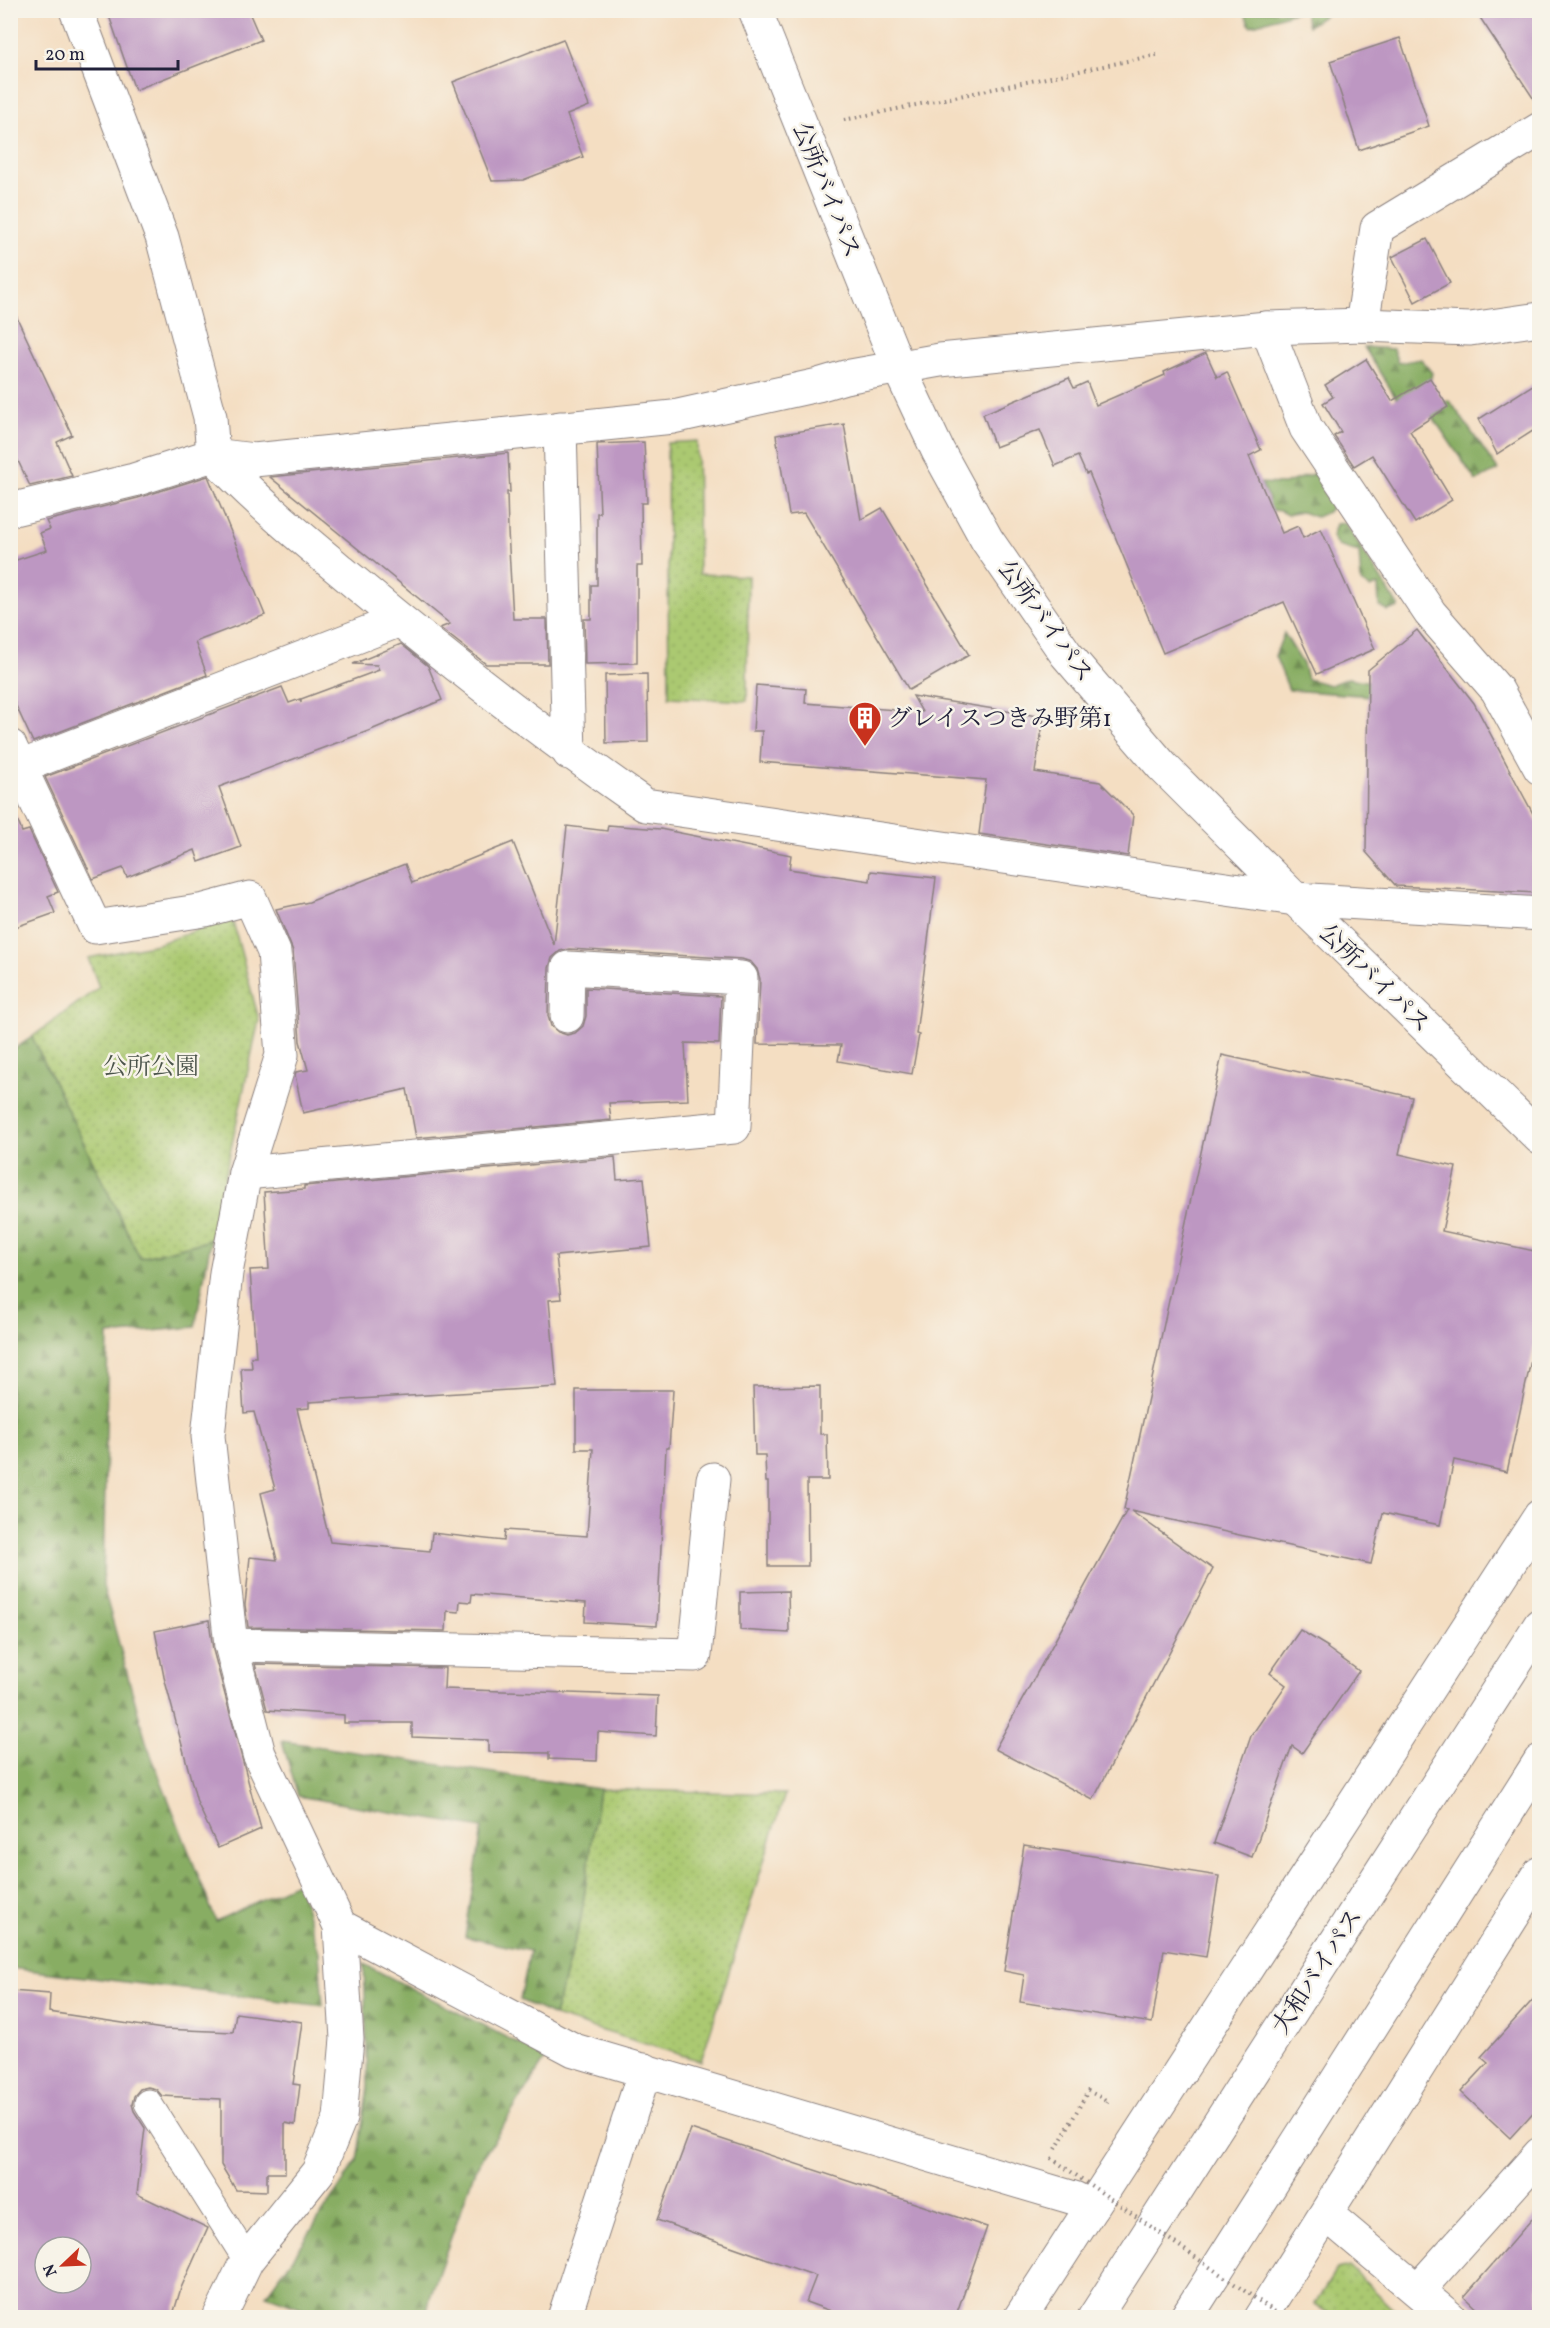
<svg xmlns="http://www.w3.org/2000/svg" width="1550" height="2328" viewBox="0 0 1550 2328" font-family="Vollkorn,'Noto Serif JP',serif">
	<defs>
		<pattern id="grass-dots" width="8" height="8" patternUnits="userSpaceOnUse" patternTransform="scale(1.5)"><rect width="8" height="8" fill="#abc971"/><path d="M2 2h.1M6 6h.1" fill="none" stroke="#93ac63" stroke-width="1.8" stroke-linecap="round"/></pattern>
		<pattern id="forest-firs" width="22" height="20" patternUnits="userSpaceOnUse" patternTransform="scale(1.5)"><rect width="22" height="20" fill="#88ad63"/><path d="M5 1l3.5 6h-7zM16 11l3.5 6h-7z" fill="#6f8c53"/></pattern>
	</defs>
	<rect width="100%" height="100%" fill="#f7f3e8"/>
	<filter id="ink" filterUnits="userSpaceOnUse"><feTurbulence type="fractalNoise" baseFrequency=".0167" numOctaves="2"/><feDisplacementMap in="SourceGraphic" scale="12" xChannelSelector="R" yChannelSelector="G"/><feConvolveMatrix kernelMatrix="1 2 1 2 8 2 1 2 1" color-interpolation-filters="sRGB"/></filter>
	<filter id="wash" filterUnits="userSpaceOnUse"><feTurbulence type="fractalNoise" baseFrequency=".008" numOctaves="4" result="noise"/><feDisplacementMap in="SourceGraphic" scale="24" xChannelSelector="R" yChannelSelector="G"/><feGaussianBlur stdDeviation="1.35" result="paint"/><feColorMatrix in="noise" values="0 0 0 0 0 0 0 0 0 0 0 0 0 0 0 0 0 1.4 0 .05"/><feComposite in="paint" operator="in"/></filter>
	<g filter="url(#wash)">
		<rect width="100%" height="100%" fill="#f4dec2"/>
		<g fill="url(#grass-dots)" stroke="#667656" stroke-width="1.5">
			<polygon points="697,441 699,574 748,576 747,701 669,697 667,443"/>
			<polygon points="232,918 259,1020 211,1240 140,1258 32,1037 99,987 88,958 157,944"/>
			<polygon points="599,1789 785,1794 701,2061 554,2016 581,1918"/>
			<polygon points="1350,2267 1402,2317 1335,2317 1315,2304 1336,2270"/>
		</g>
		<g fill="url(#forest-firs)" stroke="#55684f" stroke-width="1.5">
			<polygon points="1304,10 1331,10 1331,11 1308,26"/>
			<polygon points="1244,11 1298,11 1250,26"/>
			<polygon points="1364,347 1393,349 1398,363 1421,359 1432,373 1428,392 1436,400 1450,401 1498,470 1476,481 1432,416 1412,423"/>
			<polygon points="1315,473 1332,506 1328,512 1316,517 1301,512 1287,515 1280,511 1261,509 1269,499 1260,483 1284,484"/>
			<polygon points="1345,523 1399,607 1388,611 1379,606 1378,585 1370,588 1361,582 1359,552 1338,546 1332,537 1336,524"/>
			<polygon points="1284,633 1303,664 1307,679 1330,685 1348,678 1389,685 1401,698 1289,690 1275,656"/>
			<polygon points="32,1037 140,1258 211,1240 195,1327 108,1335 103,1586 147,1745 216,1921 298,1882 319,1953 323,2006 11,1968 10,1052"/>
			<polygon points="282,1741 599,1789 581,1918 554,2016 520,2000 530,1951 465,1937 482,1828 298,1796"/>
			<polygon points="364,1964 546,2058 475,2170 431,2294 426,2317 327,2317 266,2295 295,2255 357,2161 368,2086"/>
		</g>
		<g id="blocks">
			<g fill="#bd97c2" fill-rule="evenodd">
				<polygon points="107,10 248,10 261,40 135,90"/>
				<polygon points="1475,10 1539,10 1539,107"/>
				<polygon points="1400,38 1429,126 1359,150 1330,61"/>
				<polygon points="563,39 589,106 567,115 583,157 523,180 492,181 453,82"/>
				<polygon points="1427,239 1450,283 1415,302 1392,257"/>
				<polygon points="10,303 72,435 57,442 72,476 30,486 10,444"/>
				<polygon points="1206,353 1217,377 1227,372 1261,450 1249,456 1282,533 1298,526 1303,538 1321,529 1375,649 1317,674 1284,602 1163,653 1089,473 1086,474 1078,456 1055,466 1040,430 995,447 983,414 1069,378 1074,388 1087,382 1096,405 1165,375 1164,372"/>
				<polygon points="1366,359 1392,401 1430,378 1448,407 1410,431 1452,500 1415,523 1372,455 1354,466 1334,436 1341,432 1323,403 1333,397 1325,385"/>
				<polygon points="1539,381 1539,427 1497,454 1479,419"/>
				<polygon points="844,424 861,520 882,508 969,655 909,690 804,513 789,515 776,435"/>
				<polygon points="644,442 647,503 641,503 642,566 637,566 637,663 585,664 584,619 591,619 591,585 597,585 597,513 600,513 597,444"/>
				<polygon points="508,453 510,492 507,492 508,531 513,619 547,619 548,664 486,664 440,628 450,624 270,477"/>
				<polygon points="208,476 265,615 195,642 207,675 33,742 10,693 10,562 47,550 40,533 50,529 46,521 138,498"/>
				<polygon points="1417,630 1474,703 1539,825 1538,893 1396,886 1366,852 1368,670"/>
				<polygon points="401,644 428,666 442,700 371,730 219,787 241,847 199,862 195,850 127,877 123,868 93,879 45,777 282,687 289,703 300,699 301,703 301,699 379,670 377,665 353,664"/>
				<polygon points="647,674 648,742 606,743 605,675"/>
				<polygon points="756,685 806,689 805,703 922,712 913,696 1044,717 1035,772 1100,782 1133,815 1128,856 979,834 986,780 760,762 762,731 753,731"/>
				<polygon points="12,806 22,832 29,830 58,892 48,896 55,913 10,929"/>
				<polygon points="608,825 660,829 791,855 789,869 870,881 871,871 936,878 916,1034 919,1035 912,1074 838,1061 841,1045 757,1044 760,979 757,969 751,962 742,959 569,949 560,951 552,958 549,968 548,1016 551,1026 558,1032 567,1035 575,1033 583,1026 586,1016 586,988 721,996 719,1044 685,1043 688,1100 609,1103 611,1120 416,1138 407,1089 303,1113 295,1075 296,1072 308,1070 300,1041 293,951 276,909 309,902 405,864 412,883 513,842 554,945 567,826 607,831"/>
				<polygon points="1222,1055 1412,1097 1399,1154 1456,1167 1442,1231 1539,1252 1539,1323 1507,1472 1454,1460 1440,1525 1383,1513 1371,1564 1131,1511 1213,1569 1093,1800 995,1749 1127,1510 1124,1509"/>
				<polygon points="615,1157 617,1180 644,1178 651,1247 556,1256 561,1299 549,1300 557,1387 309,1402 309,1408 297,1409 330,1542 430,1551 432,1533 504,1541 505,1530 587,1536 593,1449 576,1449 576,1390 673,1390 669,1448 666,1448 657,1626 585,1622 586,1603 472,1594 471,1602 460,1601 459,1612 447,1611 446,1631 248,1627 245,1605 250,1557 277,1560 261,1493 275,1489 254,1412 244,1413 241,1368 252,1368 251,1357 256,1357 250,1270 269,1269 264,1192 304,1189 304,1186"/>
				<polygon points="820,1386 820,1434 827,1434 828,1480 807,1480 808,1566 768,1566 768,1482 766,1482 765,1455 755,1455 753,1387"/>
				<polygon points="788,1591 789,1633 740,1630 740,1592"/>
				<polygon points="209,1620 213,1650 261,1829 218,1848 197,1802 164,1677 155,1631"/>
				<polygon points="1300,1630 1328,1647 1327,1648 1359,1671 1302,1753 1292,1746 1252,1857 1214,1843 1251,1736 1286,1685 1270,1673"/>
				<polygon points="255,1664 445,1668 444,1689 658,1696 656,1736 598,1732 597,1761 549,1759 549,1753 488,1752 488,1740 412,1737 412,1723 344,1723 344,1715 267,1710"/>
				<polygon points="1024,1845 1219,1876 1206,1957 1164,1950 1152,2023 1020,2002 1024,1975 1004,1971"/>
				<path d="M10,1991L50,1994L49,2012L163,2029L233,2032L236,2013L302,2022L293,2084L300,2085L295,2125L285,2123V2173H267V2191L236,2190L221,2165V2099L162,2096L156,2089L148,2087L140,2089L134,2096L132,2104L134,2111L145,2128L137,2194L208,2228L181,2288L172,2318H10ZM45,2247H81V2283H45Z"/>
				<polygon points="1539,1993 1539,2106 1510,2138 1461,2092 1488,2063 1481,2057"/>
				<polygon points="691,2129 987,2227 955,2318 850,2318 806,2302 816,2276 657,2220"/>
				<polygon points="1539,2211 1539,2318 1486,2318 1464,2297"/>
			</g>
		</g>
	</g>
	<g filter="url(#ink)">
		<use href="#blocks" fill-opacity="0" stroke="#8b807e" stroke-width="1.5"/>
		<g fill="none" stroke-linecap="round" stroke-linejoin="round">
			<defs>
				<polyline id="lane" points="148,2103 247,2260"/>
				<g id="street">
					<path d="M76,10L162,237L210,417L213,455C256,501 304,540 352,580C446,659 544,735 645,805L1295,899L1540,914"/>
					<polyline points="1362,325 1377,228 1540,129"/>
					<polyline points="1267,328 1306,428 1430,613 1497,690 1540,768"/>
					<polyline points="560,428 569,753"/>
					<polyline points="10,510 134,480 213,455 254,460 673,417 818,385 845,377 940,360 1267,328 1362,325 1470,329 1540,319"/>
					<polyline points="10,746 95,927 205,910 250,898 274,952 282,1055 245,1173 226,1273 208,1436 231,1645 259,1754 340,1926 347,2039 340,2118 318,2172 247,2260 219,2318"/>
					<polyline points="20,767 400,620"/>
					<polyline points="245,1173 734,1127 741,978 568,968 567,1016"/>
					<polyline points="231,1645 695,1655 713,1479"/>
					<polyline points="340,1926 574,2050 1074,2198 1092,2207"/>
					<polyline points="1326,2214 1450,2318"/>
					<polyline points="1418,2290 1540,2154"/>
					<polyline points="564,2318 645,2070"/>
				</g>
				<polyline id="primary" points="755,10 898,366 938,451 987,540 1066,654 1162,766 1295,899 1540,1138"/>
				<g id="highway">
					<polyline points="1020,2318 1540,1516"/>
					<polyline points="1094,2318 1540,1625"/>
					<polyline points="1186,2318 1540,1761"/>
					<polyline points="1260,2318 1540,1873"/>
				</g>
			</defs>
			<use href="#lane" stroke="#8b807e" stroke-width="29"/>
			<use href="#street" stroke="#8b807e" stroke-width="35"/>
			<use href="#primary" stroke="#8b807e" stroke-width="35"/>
			<use href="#highway" stroke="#8b807e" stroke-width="35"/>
			<g stroke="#8b807e" stroke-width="4" stroke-dasharray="1.5 4.5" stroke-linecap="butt">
				<polyline points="844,120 1161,54"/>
				<polyline points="1056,2149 1088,2091 1108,2101 1107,2103"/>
			</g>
			<use href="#lane" stroke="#fff" stroke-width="27"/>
			<use href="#street" stroke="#fff" stroke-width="33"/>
			<use href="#primary" stroke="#fff" stroke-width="33"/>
			<use href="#highway" stroke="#fff" stroke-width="33"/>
			<polyline stroke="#8b807e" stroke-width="4" stroke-dasharray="1.5 4.5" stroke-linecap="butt" points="1051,2158 1284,2318"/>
		</g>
	</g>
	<defs>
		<symbol id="building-pin" viewBox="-11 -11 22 30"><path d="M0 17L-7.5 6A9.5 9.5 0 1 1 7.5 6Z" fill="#c8321e" stroke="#f7f3e8"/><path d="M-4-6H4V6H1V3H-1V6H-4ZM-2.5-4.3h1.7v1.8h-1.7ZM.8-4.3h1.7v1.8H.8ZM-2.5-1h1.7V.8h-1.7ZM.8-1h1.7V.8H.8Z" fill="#fff"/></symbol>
	</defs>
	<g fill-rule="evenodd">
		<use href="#building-pin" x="846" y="699" width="38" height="52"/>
	</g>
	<g text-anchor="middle" stroke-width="5" stroke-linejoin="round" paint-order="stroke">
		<g font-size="24" fill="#22223b" stroke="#f7f3e8">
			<text transform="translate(827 190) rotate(68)" y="8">公所バイパス</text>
			<text transform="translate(1046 621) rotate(54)" y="8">公所バイパス</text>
			<text transform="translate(1375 978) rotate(44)" y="8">公所バイパス</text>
			<text transform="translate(1317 1971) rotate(-57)" y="8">大和バイパス</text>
		</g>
		<g font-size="24" fill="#22223b" stroke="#f7f3e8" text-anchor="start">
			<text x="888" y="726">グレイスつきみ野第1</text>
		</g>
		<g font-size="24" fill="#4b544b" stroke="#f7f3e8">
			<text x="151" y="1074">公所公園</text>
		</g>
	</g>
	<rect width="1550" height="2328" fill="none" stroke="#f7f3e8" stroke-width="36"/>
	<g transform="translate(63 2265) rotate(247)"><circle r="28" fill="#f7f3e8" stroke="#a29fa3" stroke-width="1.5"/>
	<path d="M0-4.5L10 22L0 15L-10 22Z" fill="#c8321e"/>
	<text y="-9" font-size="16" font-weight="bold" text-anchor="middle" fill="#22223b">N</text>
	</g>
	<path d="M36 60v9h142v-9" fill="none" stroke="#22223b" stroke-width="3"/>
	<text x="45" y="60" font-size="18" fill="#22223b" stroke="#f7f3e8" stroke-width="4.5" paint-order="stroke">20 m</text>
</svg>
